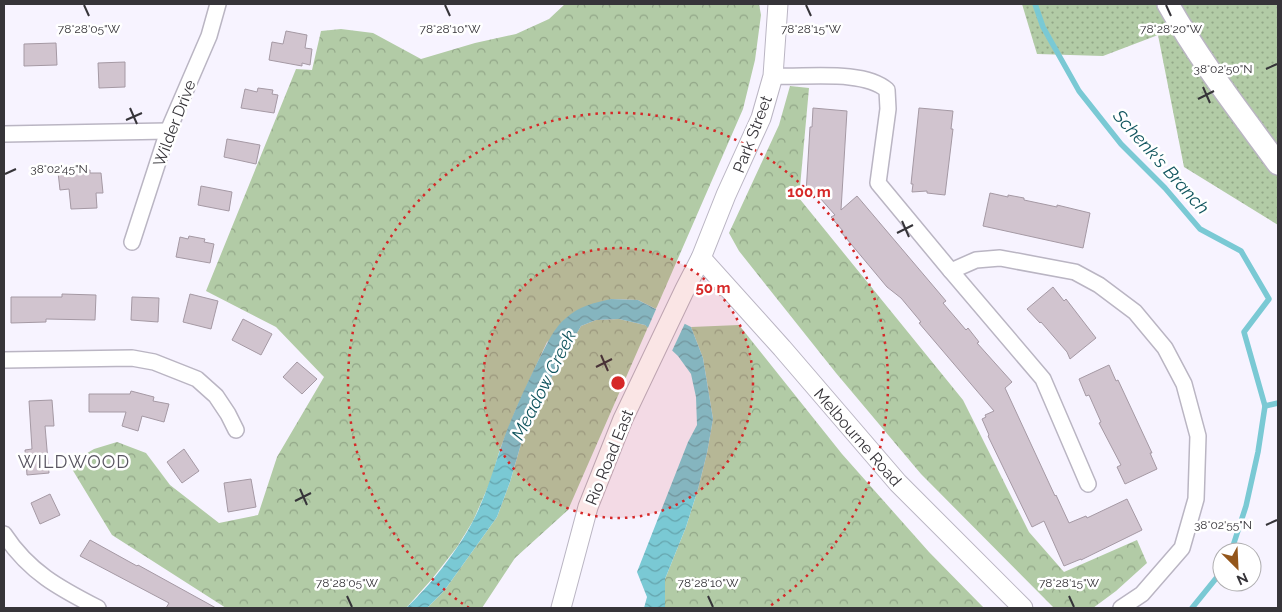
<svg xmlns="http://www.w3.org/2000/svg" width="1282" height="612" viewBox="0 0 1282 612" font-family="Raleway,sans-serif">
	<defs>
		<pattern id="grass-dots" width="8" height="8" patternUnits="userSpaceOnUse" patternTransform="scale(1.25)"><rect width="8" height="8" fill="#b2cba6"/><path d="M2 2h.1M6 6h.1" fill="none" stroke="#92a688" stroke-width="1.8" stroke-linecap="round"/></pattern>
		<pattern id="forest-crowns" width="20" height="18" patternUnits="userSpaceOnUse" patternTransform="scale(1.25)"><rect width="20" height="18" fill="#b2cba6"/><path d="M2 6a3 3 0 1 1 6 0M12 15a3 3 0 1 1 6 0" fill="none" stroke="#92a688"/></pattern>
		<pattern id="water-waves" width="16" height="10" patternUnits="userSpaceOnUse" patternTransform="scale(1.25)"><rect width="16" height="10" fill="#7ac9d4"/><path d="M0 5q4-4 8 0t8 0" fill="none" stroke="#65a4ad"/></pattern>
	</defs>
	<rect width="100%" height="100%" fill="#f7f3ff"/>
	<polygon fill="url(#grass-dots)" points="1022,4 1278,4 1278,225 1184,167 1158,35 1103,56 1037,54"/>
	<g fill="url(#forest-crowns)">
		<polygon points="565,4 759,4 761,15 755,60 743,109 656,309 638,300 611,299 547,342 516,409 500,449 491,480 473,521 457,547 432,579 406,608 226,608 112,535 69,464 94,449 117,442 146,453 170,485 219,523 258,515 277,457 324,377 276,327 206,291 296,69 312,70 321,31 341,29 373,33 421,59 475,43 516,34 549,19"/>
		<polygon points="790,86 809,88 799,198 963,400 1029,532 1064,572 1137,540 1147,563 1116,591 1093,608 1054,608 921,474 836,373 739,251 729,233 779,125"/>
		<polygon points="619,319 645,325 648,327 568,510 515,558 482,608 427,608 444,591 497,517 510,482 521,444 534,408 581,326 596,320"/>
		<polygon points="739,325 842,454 929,552 984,608 665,608 665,579 686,527 698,489 707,453 713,419 703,358 691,327"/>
	</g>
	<path fill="url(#water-waves)" d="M611,299L638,300L691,327L703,358L713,419L707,453L698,489L686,527L665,579V608H644L647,597L637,572L688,442L697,425L696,397L691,374L678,356L645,325L619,319L596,320L581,326L534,408L521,444L510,482L497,517L444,591L427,608H406C430,586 458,550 473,521C485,498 492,474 500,450C510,419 525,388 539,359C546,346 554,327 566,318C579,306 594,303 611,299Z"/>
	<polygon fill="#f7f3ff" points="657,307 686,321 671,353 647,330"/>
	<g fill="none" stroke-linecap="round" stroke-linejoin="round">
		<g stroke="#7ac9d4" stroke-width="5.5">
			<polyline points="1035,4 1043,27 1079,91 1121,144 1165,188 1200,229 1241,251 1269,299 1244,332 1265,406 1258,452 1246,506 1231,552"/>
			<polyline points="1265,406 1278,403"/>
			<polyline points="1192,608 1222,571"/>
		</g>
	</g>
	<g fill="#d1c4cf" stroke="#a599a4">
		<polygon points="286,31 307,35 305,48 312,49 310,65 302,63 302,66 269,60 272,42 283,44"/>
		<polygon points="56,43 57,65 24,66 24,44"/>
		<polygon points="125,62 125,87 99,88 98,63"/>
		<polygon points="258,88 273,90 272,94 278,95 274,113 241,108 245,89 257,92"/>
		<polygon points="813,108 847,111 841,210 857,196 946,301 943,303 966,330 968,328 979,342 977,343 1012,382 1005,388 1055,496 1056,495 1069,523 1086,516 1087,518 1127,499 1142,530 1081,560 1081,559 1064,566 1044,521 1032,527 988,436 989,435 982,419 986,417 985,415 994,411 919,323 921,322 901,298 887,287 841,232 843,231 831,217 835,215 820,198 811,197 811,194 806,194 810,127 812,127"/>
		<polygon points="919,108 953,111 951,129 953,129 945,195 927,193 927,191 912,192 913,184 911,184"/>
		<polygon points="227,139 260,145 256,164 224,157"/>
		<polygon points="90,170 90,173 101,173 103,193 96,193 97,208 71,209 69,189 60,190 58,172"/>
		<polygon points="201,186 232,192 229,211 198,205"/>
		<polygon points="990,193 1008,197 1008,195 1024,198 1024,200 1057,207 1057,205 1090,213 1083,248 983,226"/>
		<polygon points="189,236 205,239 204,242 214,244 210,263 176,257 180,237 188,239"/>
		<polygon points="1053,287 1064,301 1066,299 1096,338 1070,359 1067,352 1041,322 1040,323 1027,309"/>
		<polygon points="62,294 96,295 95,320 46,319 46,322 11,323 11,297 62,297"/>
		<polygon points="190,294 218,301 211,329 183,322"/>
		<polygon points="132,297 159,298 158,322 131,320"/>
		<polygon points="243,319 272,334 261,355 232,340"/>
		<polygon points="297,362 317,379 302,394 283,377"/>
		<polygon points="1109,365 1116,381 1118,380 1152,453 1150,453 1157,469 1125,484 1117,467 1121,465 1099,423 1101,422 1089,395 1086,396 1079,379"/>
		<polygon points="131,391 154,397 153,401 169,404 164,422 142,416 138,431 122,426 126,412 89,412 89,394 130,394"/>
		<polygon points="52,400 54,426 45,426 49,473 27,475 25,450 32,449 29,401"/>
		<polygon points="184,449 199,471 182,483 167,462"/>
		<polygon points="251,479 256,507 228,512 224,483"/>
		<polygon points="50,494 60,515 40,524 31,503"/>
		<polygon points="90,540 137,566 138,565 216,608 166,608 169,603 80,556"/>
	</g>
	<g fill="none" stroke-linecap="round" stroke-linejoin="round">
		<defs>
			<g id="minor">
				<path d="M773,76C805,78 863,69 887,90L888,109L878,183L951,271"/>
				<polyline points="4,134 168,131"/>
				<polyline points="132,242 168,131 209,36 218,4"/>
				<polyline points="4,360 132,358 154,362 197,379 216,396 228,414 236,430"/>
				<polyline points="1088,484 1043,379 951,271 976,260 1000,258 1075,272 1099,285 1135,312 1165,348 1184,384 1198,436 1196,499 1182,548 1142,594 1121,608"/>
				<path d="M4,534C29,572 59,588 98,608"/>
			</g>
			<g id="tertiary">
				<polyline points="701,258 782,348 898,483 1023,608"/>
				<polyline points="561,608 588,507 623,419 685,289 701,258 726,195 761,118 773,76 778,4"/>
			</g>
			<path id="secondary" d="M1168,4C1200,61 1240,112 1278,164"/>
		</defs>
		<use href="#minor" stroke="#bab5c3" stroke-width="18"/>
		<use href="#tertiary" stroke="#bab5c3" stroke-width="21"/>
		<use href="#secondary" stroke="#bab5c3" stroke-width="24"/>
		<use href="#minor" stroke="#fff" stroke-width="15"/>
		<use href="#tertiary" stroke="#fff" stroke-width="19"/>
		<use href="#secondary" stroke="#fff" stroke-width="21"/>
	</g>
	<path fill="none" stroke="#363439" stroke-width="2" d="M84,5L89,16M445,5L450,16M806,5L811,16M1166,5L1171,16M1266,69L1277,64M1203,87L1210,103M1198,99L1214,91M130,108L137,124M126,120L142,113M5,174L16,169M902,221L909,237M897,233L913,225M601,355L608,371M596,367L612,359M300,489L307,505M295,501L311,493M1266,525L1277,520M347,596L352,607M708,596L713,607M1069,596L1074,607"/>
	<circle cx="618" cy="383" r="135" fill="#d62828" fill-opacity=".12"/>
	<g fill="none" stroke="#d62828" stroke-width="2.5" stroke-dasharray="2.5 5">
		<circle cx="618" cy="383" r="135"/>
		<path d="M469 608A270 270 0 1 1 767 608"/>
	</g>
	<g text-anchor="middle" stroke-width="5" stroke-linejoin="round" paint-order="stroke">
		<g font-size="16" fill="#363439" stroke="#fff">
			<text transform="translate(174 123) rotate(-69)" y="6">Wilder Drive</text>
			<text transform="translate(752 134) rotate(-69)" y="6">Park Street</text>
			<text transform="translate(858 437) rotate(49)" y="6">Melbourne Road</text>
			<text transform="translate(609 457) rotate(-68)" y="6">Rio Road East</text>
		</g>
		<g font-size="18" font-style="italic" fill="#12565f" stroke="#fff">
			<text transform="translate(1161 162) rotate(48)" y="6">Schenk's Branch</text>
			<text transform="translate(544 385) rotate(-63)" y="6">Meadow Creek</text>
		</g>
		<g font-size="18" letter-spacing="1" fill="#585460" stroke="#fff">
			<text x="74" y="468">WILDWOOD</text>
		</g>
	</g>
	<g font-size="12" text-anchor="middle" fill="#363439" stroke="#fff" stroke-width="5" stroke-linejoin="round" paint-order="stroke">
		<text x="89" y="33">78°28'05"W</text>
		<text x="450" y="33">78°28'10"W</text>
		<text x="811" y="33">78°28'15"W</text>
		<text x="1171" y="33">78°28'20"W</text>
		<text x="1223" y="73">38°02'50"N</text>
		<text x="59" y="173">38°02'45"N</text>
		<text x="1223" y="529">38°02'55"N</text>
		<text x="347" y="587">78°28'05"W</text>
		<text x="708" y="587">78°28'10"W</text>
		<text x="1069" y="587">78°28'15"W</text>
	</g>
	<circle cx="618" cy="383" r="8" fill="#d62828" stroke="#fff" stroke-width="2.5"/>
	<g font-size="15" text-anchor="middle" font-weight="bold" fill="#d62828" stroke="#fff" stroke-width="5" stroke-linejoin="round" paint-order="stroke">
		<text x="809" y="197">100 m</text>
		<text x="713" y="293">50 m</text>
	</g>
	<rect width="1282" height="612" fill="none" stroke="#363439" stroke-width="10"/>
	<g transform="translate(1237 567) rotate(156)"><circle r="24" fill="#ffffff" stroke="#afaeb0"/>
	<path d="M0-4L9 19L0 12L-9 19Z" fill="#94561b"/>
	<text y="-8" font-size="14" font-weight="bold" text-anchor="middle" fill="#363439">N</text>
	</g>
</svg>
